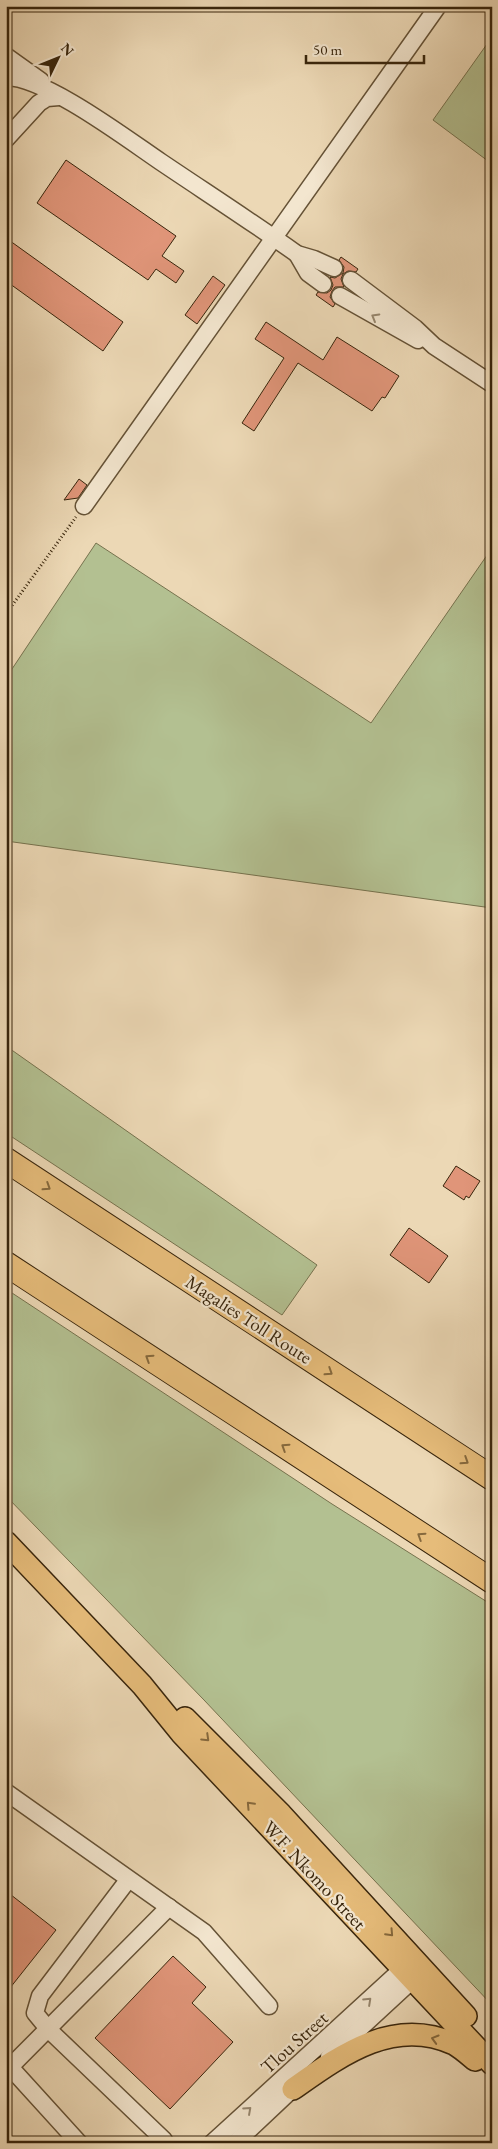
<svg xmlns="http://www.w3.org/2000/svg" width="498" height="2149" viewBox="0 0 498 2149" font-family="'EB Garamond',serif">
	<rect width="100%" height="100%" fill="#ecd8b5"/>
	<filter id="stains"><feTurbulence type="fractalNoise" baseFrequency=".004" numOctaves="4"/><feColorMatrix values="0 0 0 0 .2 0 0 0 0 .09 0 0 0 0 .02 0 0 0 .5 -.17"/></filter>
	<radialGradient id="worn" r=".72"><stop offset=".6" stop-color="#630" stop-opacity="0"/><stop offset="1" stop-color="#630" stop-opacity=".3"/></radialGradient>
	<g fill="#b3c091" stroke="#76724e">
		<polygon points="492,37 492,164 433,120"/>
		<polygon points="96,543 371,723 492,548 492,908 6,841 6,678"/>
		<polygon points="6,1046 317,1265 282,1315 6,1133"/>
		<polygon points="6,1289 332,1504 492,1605 492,2005 204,1700 6,1496"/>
	</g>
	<g fill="#e09579" stroke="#38250c">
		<polygon points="66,160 176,236 162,256 184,271 176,283 156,269 148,280 37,203"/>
		<polygon points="6,238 123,322 103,351 6,281"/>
		<polygon points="341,257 358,269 356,272 348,271 343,274 341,279 344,287 335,287 332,291 330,297 335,304 333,307 316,295 318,292 327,293 331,290 333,285 330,277 335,278 343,273 344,267 339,260"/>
		<polygon points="213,276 225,285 197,324 185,315"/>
		<polygon points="266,322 323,360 337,337 399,376 385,398 382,397 372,411 298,363 254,431 242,423 284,358 255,339"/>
		<polygon points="79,479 87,485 78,498 64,500"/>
		<polygon points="456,1166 480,1181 469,1198 466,1196 464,1200 443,1186"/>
		<polygon points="409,1228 448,1256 429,1283 390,1255"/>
		<polygon points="6,1891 56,1930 6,1993"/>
		<polygon points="173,1956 206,1987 192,2003 233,2042 170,2109 95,2038"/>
	</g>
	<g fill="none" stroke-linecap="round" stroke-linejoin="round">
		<defs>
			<g id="minor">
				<polyline points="6,56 41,81"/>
				<path d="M6,77C45,77 127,139 161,162C207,193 252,222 297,254L314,259L334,268"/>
				<polyline points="6,139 39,103 47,98 59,97"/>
				<polyline points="297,254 308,273 323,284"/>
				<polyline points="351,280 415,328 434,346 492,384"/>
				<polyline points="340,296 418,340"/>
				<polyline points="84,506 438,6"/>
				<polyline points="6,1792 204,1932 269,2006"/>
				<polyline points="128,1880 40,1996 35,2013 49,2030 164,2140"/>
				<polyline points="329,2057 421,1972"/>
				<polyline points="10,2067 79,2143"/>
				<polyline points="6,2071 169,1907"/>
				<polyline points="212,2143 411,1961"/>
				<polyline points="235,2143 301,2081"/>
			</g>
			<g id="major">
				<polyline points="6,1542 142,1685 181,1733 492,2064"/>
				<polyline points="185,1718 281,1814 466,2016"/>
				<path d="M293,2089C340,2056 393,2016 454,2044C461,2048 469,2055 475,2060"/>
			</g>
			<g id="highway">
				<polyline points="6,1160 492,1478"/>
				<polyline points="6,1264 492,1581"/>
			</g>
		</defs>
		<use href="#minor" stroke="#655236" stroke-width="19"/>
		<use href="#major" stroke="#38250c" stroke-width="24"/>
		<use href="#highway" stroke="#38250c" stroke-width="26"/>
		<polyline stroke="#38250c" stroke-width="3" stroke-dasharray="1 2.5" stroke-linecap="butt" points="6,614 76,517"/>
		<use href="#minor" stroke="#f3e6cf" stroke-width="16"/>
		<use href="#major" stroke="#e6bc7a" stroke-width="21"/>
		<use href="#highway" stroke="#e6bc7a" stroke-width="24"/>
	</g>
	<defs><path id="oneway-chevron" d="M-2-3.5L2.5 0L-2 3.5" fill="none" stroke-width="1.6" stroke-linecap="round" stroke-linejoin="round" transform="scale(1.25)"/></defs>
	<g stroke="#96866e">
		<use href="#oneway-chevron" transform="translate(375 317) rotate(-150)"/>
		<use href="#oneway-chevron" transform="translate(368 2001) rotate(-43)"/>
		<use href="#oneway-chevron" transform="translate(248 2110) rotate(-42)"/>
	</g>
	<g stroke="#86693d">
		<use href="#oneway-chevron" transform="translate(47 1187) rotate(33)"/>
		<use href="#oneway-chevron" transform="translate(149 1358) rotate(-147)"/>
		<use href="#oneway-chevron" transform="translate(329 1372) rotate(33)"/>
		<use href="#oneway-chevron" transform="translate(285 1447) rotate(-147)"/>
		<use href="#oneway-chevron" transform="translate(465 1461) rotate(33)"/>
		<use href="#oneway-chevron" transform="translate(421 1536) rotate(-147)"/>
		<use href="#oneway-chevron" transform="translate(206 1738) rotate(44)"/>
		<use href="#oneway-chevron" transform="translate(250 1805) rotate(-133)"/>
		<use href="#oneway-chevron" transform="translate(390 1933) rotate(47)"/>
		<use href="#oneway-chevron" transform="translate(435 2039) rotate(-164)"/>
	</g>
	<g text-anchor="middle" stroke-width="4.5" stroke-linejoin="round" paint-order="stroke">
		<g font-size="19" fill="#38250c" stroke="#f3e6cf">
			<text transform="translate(249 1319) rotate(33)" y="7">Magalies Toll Route</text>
			<text transform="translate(315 1875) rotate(47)" y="7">W.F. Nkomo Street</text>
			<text transform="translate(294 2042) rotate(-42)" y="7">Tlou Street</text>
		</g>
	</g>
	<rect width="498" height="2149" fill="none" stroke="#ecd8b5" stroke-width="25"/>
	<rect x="8" y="8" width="483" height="2134" fill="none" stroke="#38250c" stroke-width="2.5"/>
	<rect x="12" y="12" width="473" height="2124" fill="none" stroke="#38250c"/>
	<g transform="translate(58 58) rotate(47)" stroke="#f3e6cf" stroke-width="4" paint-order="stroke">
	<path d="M0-4L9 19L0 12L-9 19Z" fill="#38250c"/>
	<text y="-8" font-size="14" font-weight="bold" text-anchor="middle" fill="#38250c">N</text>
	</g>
	<path d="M306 55v8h118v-8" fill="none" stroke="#38250c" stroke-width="2.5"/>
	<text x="313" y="55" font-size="15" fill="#38250c" stroke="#f3e6cf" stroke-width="4" paint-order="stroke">50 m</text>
	<rect width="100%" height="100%" filter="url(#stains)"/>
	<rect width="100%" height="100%" fill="url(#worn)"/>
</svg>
